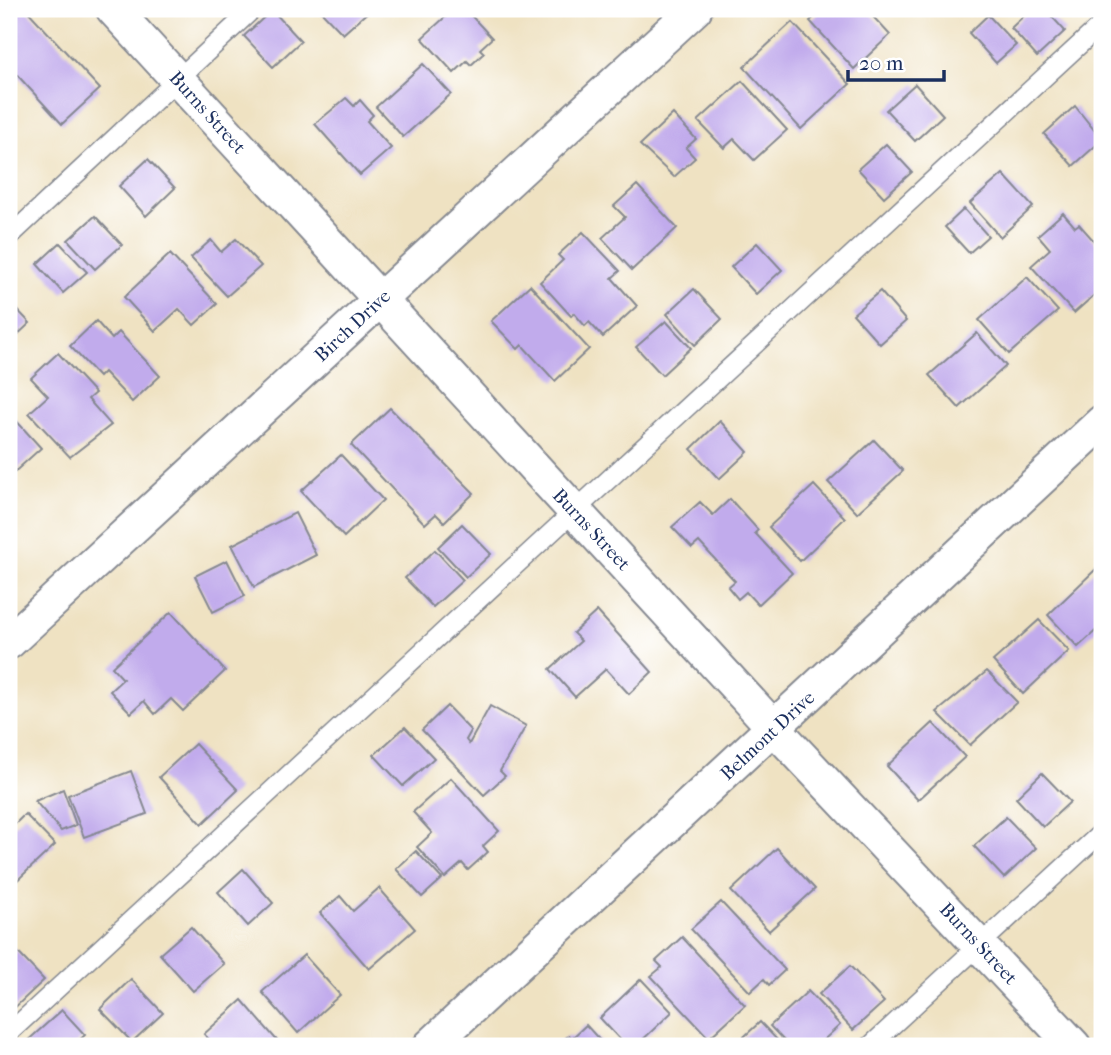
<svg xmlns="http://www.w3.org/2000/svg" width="1111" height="1055" viewBox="0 0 1111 1055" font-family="'IM FELL French Canon',serif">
	<rect width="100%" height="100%" fill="#fff"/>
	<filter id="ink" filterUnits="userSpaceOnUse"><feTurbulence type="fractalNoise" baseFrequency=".0143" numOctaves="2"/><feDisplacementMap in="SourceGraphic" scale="14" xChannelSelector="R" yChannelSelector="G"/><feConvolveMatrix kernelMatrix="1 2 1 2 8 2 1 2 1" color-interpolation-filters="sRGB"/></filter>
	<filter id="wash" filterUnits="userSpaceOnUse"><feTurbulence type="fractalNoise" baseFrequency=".00686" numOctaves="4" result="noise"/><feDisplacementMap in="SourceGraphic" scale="28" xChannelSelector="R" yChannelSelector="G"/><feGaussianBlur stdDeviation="1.57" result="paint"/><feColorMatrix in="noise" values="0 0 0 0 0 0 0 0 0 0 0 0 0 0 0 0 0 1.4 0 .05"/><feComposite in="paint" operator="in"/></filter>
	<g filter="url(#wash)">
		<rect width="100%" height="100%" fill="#efe2c2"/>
		<g id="blocks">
			<g fill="#c1abec">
				<polygon points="9,9 26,9 100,89 62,124 9,66"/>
				<polygon points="319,9 371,9 343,34"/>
				<polygon points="454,9 465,9 492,38 480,49 484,53 471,65 467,61 454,73 422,38"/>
				<polygon points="823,9 866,9 890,35 854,69 810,21"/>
				<polygon points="1031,9 1045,9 1065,31 1037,57 1011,28"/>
				<polygon points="272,10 301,41 273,67 244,36"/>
				<polygon points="988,15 1016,45 996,63 969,33"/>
				<polygon points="792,22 850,84 801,129 744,67"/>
				<polygon points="423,64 451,94 403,137 376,107"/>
				<polygon points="742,81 787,130 754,160 734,139 724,148 698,121"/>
				<polygon points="915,84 943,115 915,141 886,110"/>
				<polygon points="346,98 354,106 360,100 373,115 367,121 391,148 360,175 315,124"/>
				<polygon points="1075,106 1102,140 1073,166 1044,134"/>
				<polygon points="673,114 696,139 686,148 695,158 674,177 640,145"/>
				<polygon points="886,144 912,172 884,197 858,169"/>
				<polygon points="148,159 175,188 146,216 119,186"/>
				<polygon points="1003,174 1033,207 1000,237 970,203"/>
				<polygon points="637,185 677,228 632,270 602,238 625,217 614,206"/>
				<polygon points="964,209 988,236 969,253 945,227"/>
				<polygon points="1063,213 1075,227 1079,224 1102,250 1102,288 1074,313 1031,266 1050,249 1038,235"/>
				<polygon points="95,216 122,245 95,269 68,240"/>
				<polygon points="583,232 620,271 612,278 637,306 603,337 589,322 585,326 574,313 571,316 540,282 563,260 558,255"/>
				<polygon points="236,239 261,266 227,296 191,258 211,240 221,252"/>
				<polygon points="60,243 87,272 63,293 37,264"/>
				<polygon points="757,243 782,270 756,294 731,267"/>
				<polygon points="170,254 217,304 194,325 179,309 155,331 124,297"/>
				<polygon points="1027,277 1058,311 1009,354 979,320"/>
				<polygon points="530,285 589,349 555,381 522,345 518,349 491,321"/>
				<polygon points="694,289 722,319 695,345 667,314"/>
				<polygon points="880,291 906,321 880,344 853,314"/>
				<polygon points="9,301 30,323 9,343"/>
				<polygon points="96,321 112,339 119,332 160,376 132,402 104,372 99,377 70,346"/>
				<polygon points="666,321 691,348 662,375 636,347"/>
				<polygon points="977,333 1006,366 959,408 929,375"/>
				<polygon points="58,353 95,393 88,399 111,425 70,457 29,413 48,396 31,378"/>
				<polygon points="390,408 474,493 444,522 436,514 425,524 351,445"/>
				<polygon points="12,416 41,448 9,477 9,418"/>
				<polygon points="720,421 748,452 719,479 691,449"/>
				<polygon points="874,440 903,471 857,513 828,482"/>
				<polygon points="341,455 383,500 344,537 301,491"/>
				<polygon points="814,485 845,518 800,561 769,527"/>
				<polygon points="730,499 758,530 755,533 792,573 758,605 746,592 738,599 728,587 735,581 699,542 692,548 672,527 700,502 713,515"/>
				<polygon points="295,513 316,555 254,587 232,545"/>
				<polygon points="462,524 491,554 466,577 438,547"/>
				<polygon points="435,550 463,580 433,607 405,578"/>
				<polygon points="227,560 245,596 213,612 195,576"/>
				<polygon points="1096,569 1102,576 1102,625 1078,647 1048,615"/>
				<polygon points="597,611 652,672 629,694 606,669 575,697 550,669 581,641 573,633"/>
				<polygon points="171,612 225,671 183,711 171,699 155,714 144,701 131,713 110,691 123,679 112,667"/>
				<polygon points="1039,620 1069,651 1023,694 993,661"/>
				<polygon points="987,671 1017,702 970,745 937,712"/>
				<polygon points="447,706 471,731 466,740 469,744 490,706 526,726 500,771 505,776 484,795 422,730"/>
				<polygon points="933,723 965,757 918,800 887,766"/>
				<polygon points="405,727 434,758 403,786 374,755"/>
				<polygon points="195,744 238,790 202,824 159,777"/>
				<polygon points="131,771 147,814 84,837 68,795"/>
				<polygon points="1042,773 1070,802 1043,827 1016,798"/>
				<polygon points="451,778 499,831 483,846 488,852 468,870 462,863 445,878 417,847 432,833 413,812"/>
				<polygon points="63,789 76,825 61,831 35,801"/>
				<polygon points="25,814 55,845 9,888 9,830"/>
				<polygon points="1006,817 1036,848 1004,878 974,846"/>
				<polygon points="777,848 815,889 769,931 731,891"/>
				<polygon points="416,851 442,879 422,897 396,869"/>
				<polygon points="243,869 273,903 248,926 218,892"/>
				<polygon points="379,888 415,929 369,969 320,913 340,896 353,911"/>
				<polygon points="721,902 785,970 769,985 764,979 750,992 691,929"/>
				<polygon points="191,927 224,964 193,991 160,954"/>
				<polygon points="682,937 745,1005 709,1038 651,976 662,967 656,961"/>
				<polygon points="9,943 44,980 9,1013"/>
				<polygon points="304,955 340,995 298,1033 262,992"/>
				<polygon points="850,966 884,1002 853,1030 819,994"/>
				<polygon points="131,979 163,1013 132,1042 100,1009"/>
				<polygon points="641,979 672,1012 636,1046 626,1046 600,1018"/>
				<polygon points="808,991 840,1025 817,1046 789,1046 770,1026"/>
				<polygon points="242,1000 280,1044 283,1046 215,1046 204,1034"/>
				<polygon points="62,1010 85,1035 73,1046 28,1046 25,1043"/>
				<polygon points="760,1022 783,1046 734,1046"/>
				<polygon points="586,1025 605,1046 557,1046 569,1035 572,1038"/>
			</g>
		</g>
	</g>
	<g filter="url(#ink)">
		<use href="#blocks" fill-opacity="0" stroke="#858890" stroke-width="2"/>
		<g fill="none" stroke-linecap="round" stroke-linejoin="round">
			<defs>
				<g id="service">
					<polyline points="9,237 253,9"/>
					<polyline points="9,1033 1102,24"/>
					<polyline points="870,1046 1102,832"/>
				</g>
				<g id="minor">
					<polyline points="113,9 774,728 1074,1046"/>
					<polyline points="9,642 695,9"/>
					<polyline points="430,1046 1102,422"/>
				</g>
			</defs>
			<use href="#service" stroke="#858890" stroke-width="21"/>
			<use href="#minor" stroke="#858890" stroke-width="37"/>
			<use href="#service" stroke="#fff" stroke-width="18"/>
			<use href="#minor" stroke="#fff" stroke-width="33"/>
		</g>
	</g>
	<g text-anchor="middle" stroke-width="6" stroke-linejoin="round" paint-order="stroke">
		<g font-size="19" fill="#1b2f5e" stroke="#fff">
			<text transform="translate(208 112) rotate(48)" y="7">Burns Street</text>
			<text transform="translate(352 325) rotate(-43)" y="7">Birch Drive</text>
			<text transform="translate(592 529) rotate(47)" y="7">Burns Street</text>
			<text transform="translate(767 735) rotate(-43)" y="7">Belmont Drive</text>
			<text transform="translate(979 943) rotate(47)" y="7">Burns Street</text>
		</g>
	</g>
	<rect width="1111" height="1055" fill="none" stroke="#fff" stroke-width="35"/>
	<path d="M848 70v10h96v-10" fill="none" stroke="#1b2f5e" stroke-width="3.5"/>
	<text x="859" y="70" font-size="21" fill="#1b2f5e" stroke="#ffffff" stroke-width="5" paint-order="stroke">20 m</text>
</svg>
